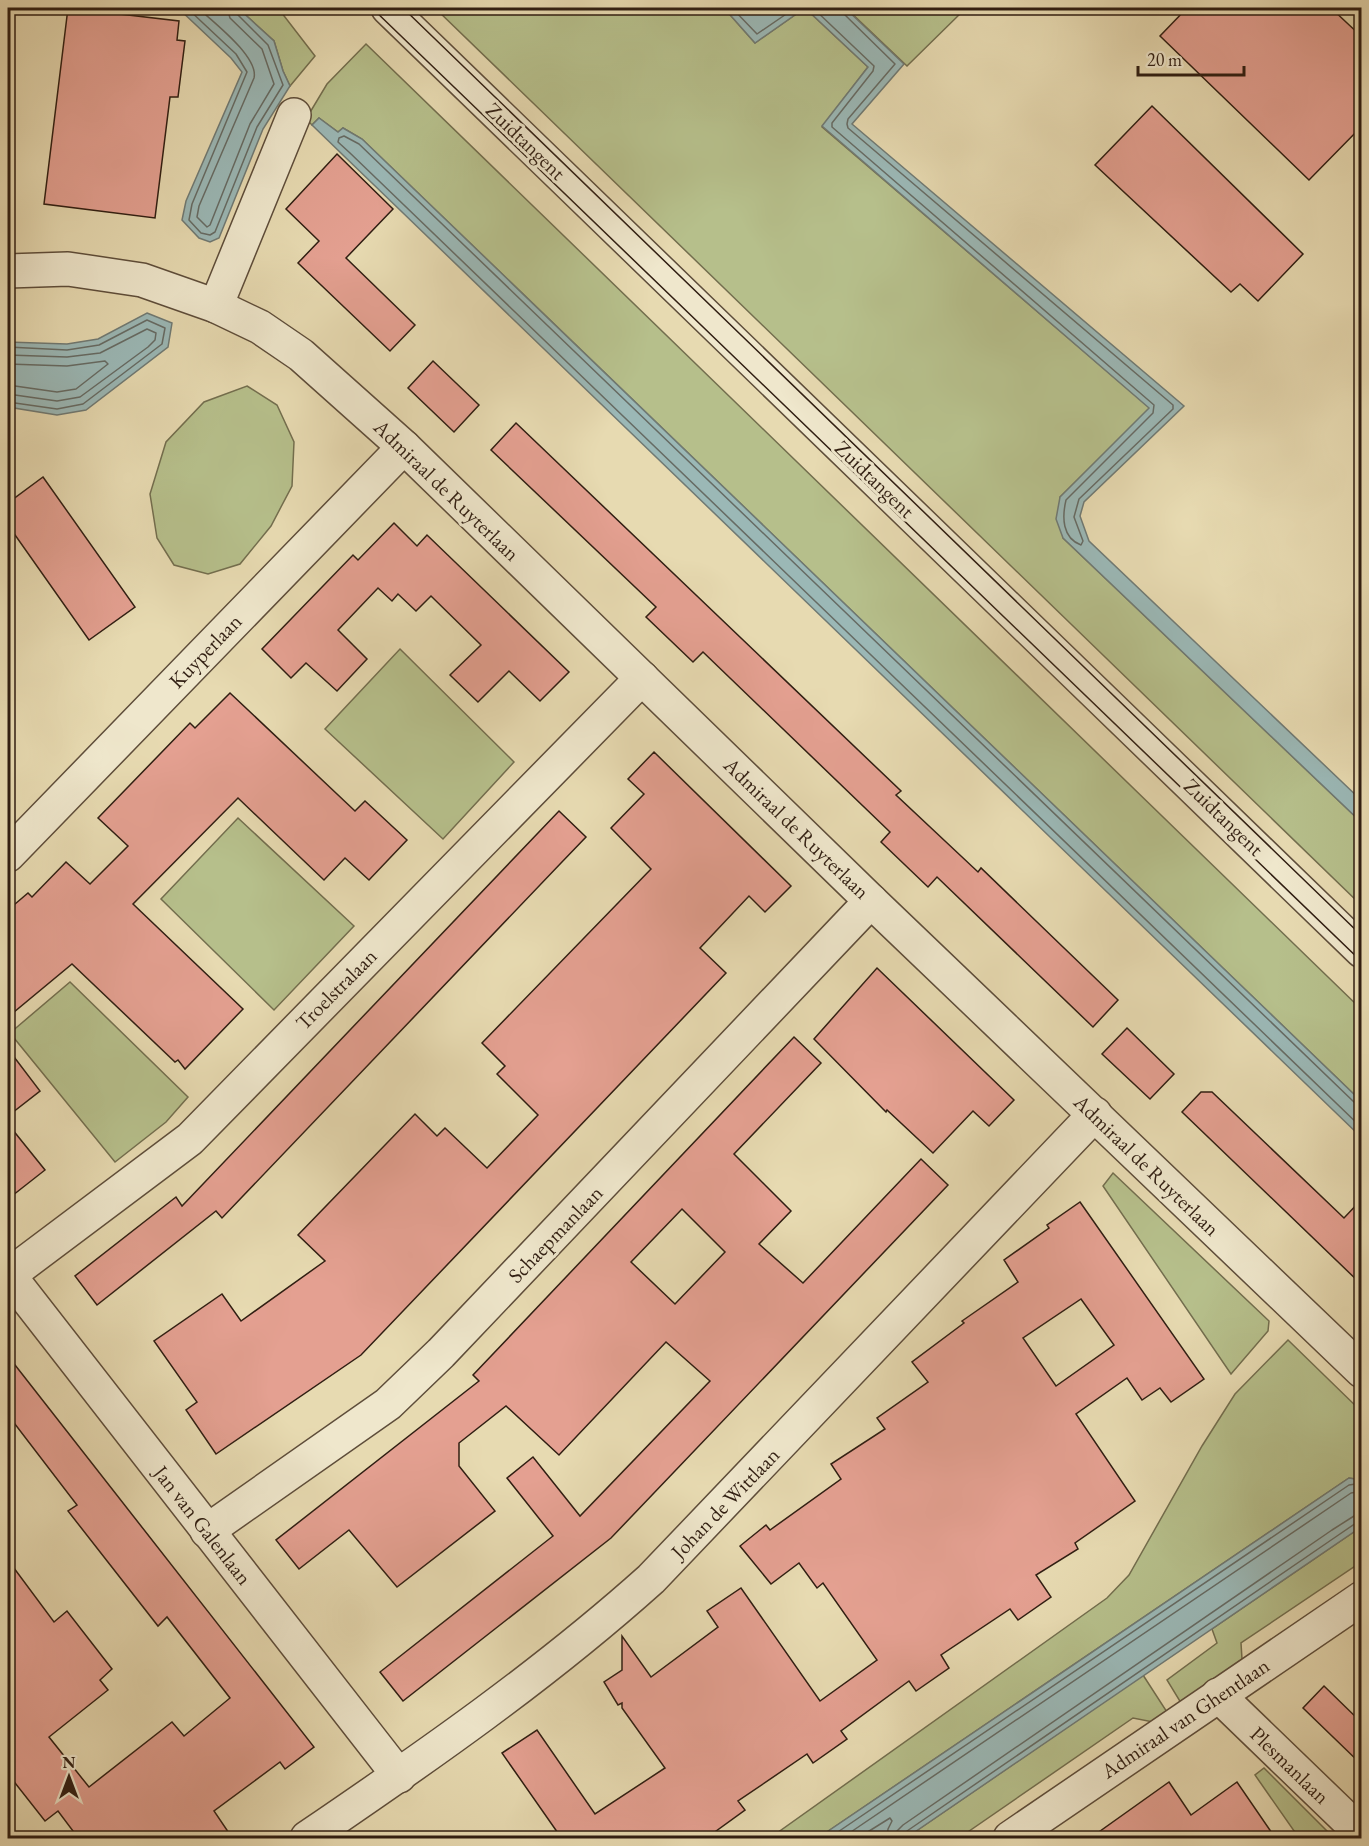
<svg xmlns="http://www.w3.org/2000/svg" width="1369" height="1846" font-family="'EB Garamond',serif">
	<rect width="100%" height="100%" fill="#e7dab1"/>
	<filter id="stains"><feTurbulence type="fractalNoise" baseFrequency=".00333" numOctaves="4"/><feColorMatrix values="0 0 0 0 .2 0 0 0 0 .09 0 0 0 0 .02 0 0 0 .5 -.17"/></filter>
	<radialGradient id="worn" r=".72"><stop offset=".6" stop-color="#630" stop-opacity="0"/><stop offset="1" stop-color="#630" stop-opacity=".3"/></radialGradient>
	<g fill="#b6bf8b" stroke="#736e4e" stroke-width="1.5">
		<path d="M 238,8 L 278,8 L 315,56 L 290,86 L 283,71 L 274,41 Z"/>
		<path d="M 435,8 L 724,8 L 755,43 L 805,8 L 868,67 L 822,127 L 1150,408 L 1060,497 L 1063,538 L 1361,822 L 1361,905 Z"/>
		<path d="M 846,8 L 966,8 L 907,66 Z"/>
		<path d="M 366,44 L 1361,1009 L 1361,1101 L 362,139 L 343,128 L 338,132 L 319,118 L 312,125 L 306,119 L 327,84 Z"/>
		<path d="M 247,386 L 277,405 L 294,442 L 292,486 L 271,526 L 240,564 L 208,574 L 174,565 L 157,538 L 150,494 L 166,442 L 204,402 Z"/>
		<path d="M 400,649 L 514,762 L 443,839 L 325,729 Z"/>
		<path d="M 238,818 L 354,926 L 274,1010 L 161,899 Z"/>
		<path d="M 70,982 L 188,1097 L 166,1122 L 115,1162 L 10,1033 Z"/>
		<path d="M 1113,1173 L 1269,1321 L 1268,1331 L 1231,1374 L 1103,1186 Z"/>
		<path d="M 1288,1340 L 1361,1411 L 1361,1476 L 1355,1479 L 1349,1478 L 818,1838 L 770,1838 L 1107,1598 L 1129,1575 L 1202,1446 L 1235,1394 Z"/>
		<path d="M 1361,1527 L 1361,1562 L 1241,1643 L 1242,1659 L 1181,1703 L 1167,1680 L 1217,1643 L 1212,1629 Z"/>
		<path d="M 1143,1675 L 1167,1712 L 1153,1722 L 1133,1718 L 959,1838 L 906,1838 Z"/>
		<path d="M 1264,1768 L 1334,1838 L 1299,1838 L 1255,1775 Z"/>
	</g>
	<g fill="#9bb8b6" stroke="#707a74" stroke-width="1.5">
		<path d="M 178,8 L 238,8 L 274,41 L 283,71 L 290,86 L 263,129 L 219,238 L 210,242 L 199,238 L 182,220 L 186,201 L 242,72 L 231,58 Z"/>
		<path d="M 724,8 L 845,8 L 904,64 L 852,124 L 1184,406 L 1084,502 L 1080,516 L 1089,541 L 1361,800 L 1361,822 L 1063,538 L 1056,519 L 1060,497 L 1149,408 L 822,126 L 868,67 L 805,8 L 755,43 Z"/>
		<path d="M 319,118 L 338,132 L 343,128 L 362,139 L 1361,1101 L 1361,1137 L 345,157 L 312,125 Z"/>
		<path d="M 147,313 L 172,323 L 168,347 L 86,410 L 57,415 L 8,407 L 8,342 L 67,344 L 98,339 Z"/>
		<path d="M 1361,1476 L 1361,1527 L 906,1838 L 818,1838 L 1349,1478 L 1355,1479 Z"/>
	</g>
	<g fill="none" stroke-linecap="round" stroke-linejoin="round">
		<g stroke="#666b64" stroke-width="1.5">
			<path d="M 187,8 L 236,54 L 247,72 L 192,204 L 189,220 L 201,233 L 210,235 L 215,232 L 257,127 L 283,85 L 268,45 L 237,14 L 235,8"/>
			<path d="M 198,8 C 213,22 259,57 254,78 L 199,206 L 197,217 L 207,227 L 210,225 L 250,124 L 274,84 L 262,49 L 230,18 L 227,8"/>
			<path d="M 732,8 L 757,34 L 795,8"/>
			<path d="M 813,8 L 874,66 L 873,71 L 832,123 L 832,127 L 1154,405 L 1153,413 L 1066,500 C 1062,517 1062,538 1081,545 L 1083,541 L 1074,517 L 1079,499 L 1173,409 L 1173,405 L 848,128 L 847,124 L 848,119 L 895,64 L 844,14 L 842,8"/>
			<path d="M 8,347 L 67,350 L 99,345 L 147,320 L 165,328 L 162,344 L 83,404 L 57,409 L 8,402"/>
			<path d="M 8,355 L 67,357 L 100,353 L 147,329 L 156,333 L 155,340 L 148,347 L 80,397 L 57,401 L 8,394"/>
			<path d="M 8,364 L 67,366 L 105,361 L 108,364 L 76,389 L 57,392 L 8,385"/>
			<path d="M 1362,1105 L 1355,1103 L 359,144 L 344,136 L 339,138 L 338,142 L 350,153 L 1362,1128"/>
			<path d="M 829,1838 L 1349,1485 L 1362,1483"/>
			<path d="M 842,1838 L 1351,1493 L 1362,1491"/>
			<path d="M 858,1838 L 890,1818 L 892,1821 L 888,1829 L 887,1838"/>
			<path d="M 896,1838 L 897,1831 L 903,1825 L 1332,1530 L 1354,1516 L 1362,1514"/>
			<path d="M 904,1838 L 907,1831 L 1337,1536 L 1356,1523 L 1362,1522"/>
		</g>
	</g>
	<g fill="#e4a091" stroke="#301e12" stroke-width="1.5" fill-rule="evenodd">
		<path d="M 68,8 L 179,21 L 177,40 L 185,41 L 178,97 L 170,97 L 155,218 L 44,204 Z"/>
		<path d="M 1187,8 L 1331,8 L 1362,37 L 1362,126 L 1309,180 L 1160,36 Z"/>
		<path d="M 1152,106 L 1303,254 L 1258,301 L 1240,284 L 1231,292 L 1095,165 Z"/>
		<path d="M 337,154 L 393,209 L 346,258 L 415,325 L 390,351 L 298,263 L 319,241 L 286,209 Z"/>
		<path d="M 433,361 L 479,405 L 454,432 L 408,388 Z"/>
		<path d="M 516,423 L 901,791 L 896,795 L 978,872 L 981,868 L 1118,1000 L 1093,1027 L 937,877 L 928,887 L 881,842 L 890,832 L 703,652 L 693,662 L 646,617 L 656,607 L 491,450 Z"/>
		<path d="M 43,477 L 135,607 L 89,640 L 8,525 L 8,503 Z"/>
		<path d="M 394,523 L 417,546 L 427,535 L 569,672 L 540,701 L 509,671 L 478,702 L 450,675 L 481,645 L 431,596 L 416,611 L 398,594 L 392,601 L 378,588 L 338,630 L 367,659 L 337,691 L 306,663 L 291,678 L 262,649 L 353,555 L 358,560 Z"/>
		<path d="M 230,693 L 355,811 L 365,801 L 407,840 L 369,880 L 345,858 L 324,880 L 238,798 L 133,904 L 243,1009 L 185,1069 L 178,1060 L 175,1062 L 72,964 L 8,1017 L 8,910 L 28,893 L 32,897 L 66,862 L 90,884 L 128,846 L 98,818 L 190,723 L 195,728 Z"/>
		<path d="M 654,752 L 791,886 L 765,912 L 749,896 L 700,948 L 726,973 L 361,1355 L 216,1454 L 186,1410 L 197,1402 L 154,1341 L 222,1294 L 241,1321 L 325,1261 L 298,1235 L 415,1114 L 437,1136 L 445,1128 L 487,1168 L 538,1115 L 497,1074 L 505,1066 L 482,1043 L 651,869 L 611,828 L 644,794 L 628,779 Z"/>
		<path d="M 559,811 L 586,837 L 561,863 L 222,1218 L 216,1211 L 97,1305 L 75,1276 L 176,1197 L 182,1206 Z"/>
		<path d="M 877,968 L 1014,1100 L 989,1126 L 973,1111 L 933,1153 L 887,1110 L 886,1112 L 814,1039 Z"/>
		<path d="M 1127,1028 L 1174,1074 L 1150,1099 L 1102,1054 Z"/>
		<path d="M 794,1037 L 821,1063 L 734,1154 L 791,1211 L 759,1244 L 803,1283 L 921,1159 L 948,1185 L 611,1538 L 403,1701 L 380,1672 L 553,1536 L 507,1478 L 533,1457 L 580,1516 L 710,1381 L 666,1342 L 559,1455 L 506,1406 L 459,1443 L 459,1466 L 495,1511 L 397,1587 L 349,1530 L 299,1569 L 276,1540 L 479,1381 L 473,1375 ZM 682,1209 L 725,1252 L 675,1304 L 631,1262 Z"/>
		<path d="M 8,1049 L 40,1091 L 8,1116 Z"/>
		<path d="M 1201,1092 L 1212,1092 L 1344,1218 L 1362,1199 L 1362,1285 L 1182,1112 Z"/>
		<path d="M 8,1124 L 45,1170 L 8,1199 Z"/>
		<path d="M 1080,1202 L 1204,1379 L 1171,1402 L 1160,1388 L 1142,1400 L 1127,1378 L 1076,1414 L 1135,1501 L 1075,1543 L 1078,1549 L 1036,1575 L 1051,1597 L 1018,1620 L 1010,1609 L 941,1655 L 949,1668 L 916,1691 L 909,1681 L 841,1731 L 847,1739 L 813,1763 L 807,1754 L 738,1801 L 745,1810 L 705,1839 L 557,1839 L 560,1836 L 502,1753 L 537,1730 L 595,1814 L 665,1768 L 622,1708 L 622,1703 L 618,1705 L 604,1682 L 622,1670 L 622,1636 L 651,1677 L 718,1627 L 707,1611 L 741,1588 L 820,1701 L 877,1660 L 823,1583 L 817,1588 L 799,1563 L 771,1584 L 740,1546 L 766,1525 L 770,1530 L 841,1479 L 831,1464 L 885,1429 L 877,1418 L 928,1382 L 912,1362 L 964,1323 L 962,1321 L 1018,1282 L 1004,1260 L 1049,1228 L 1047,1225 ZM 1081,1299 L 1114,1345 L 1056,1386 L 1023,1338 Z"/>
		<path d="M 8,1356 L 314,1747 L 285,1769 L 280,1762 L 214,1811 L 233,1839 L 79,1839 L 58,1811 L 45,1821 L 8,1774 L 8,1560 L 54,1622 L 67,1611 L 112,1669 L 100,1680 L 108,1690 L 49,1737 L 89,1787 L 172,1722 L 184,1736 L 230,1698 L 167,1617 L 158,1626 L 68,1511 L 77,1505 L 8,1415 Z"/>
		<path d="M 1324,1686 L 1362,1723 L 1362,1765 L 1303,1708 Z"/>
		<path d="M 1169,1782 L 1191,1815 L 1237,1782 L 1276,1839 L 1089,1839 Z"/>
	</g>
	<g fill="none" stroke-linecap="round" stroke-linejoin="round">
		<g stroke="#5e4d3a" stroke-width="36">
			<g id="minor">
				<path d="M 388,8 L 1362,951"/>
				<path d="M 8,271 L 68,269 L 142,280 L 216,306 L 260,327 L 301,355 L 404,447 L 871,901 L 1362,1371"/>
				<path d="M 216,306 L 294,115"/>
				<path d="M 8,855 L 404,447"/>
				<path d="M 8,1274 L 399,1776"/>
				<path d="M 9,1275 L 190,1139 L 642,678"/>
				<path d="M 207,1531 L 388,1404 L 441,1353 L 871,901"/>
				<path d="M 1218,1695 L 1362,1834"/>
				<path d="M 307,1838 C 426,1757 544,1675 651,1579 L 1095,1114"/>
				<path d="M 1010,1838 L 1362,1598"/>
			</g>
		</g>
		<use href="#minor" stroke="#efe7cc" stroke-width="33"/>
		<g stroke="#301e12" stroke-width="1.5">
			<path d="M 372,8 L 1362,962"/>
			<path d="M 403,8 L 1362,936"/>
		</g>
	</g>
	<g text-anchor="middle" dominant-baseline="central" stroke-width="6" stroke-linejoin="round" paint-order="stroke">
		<g font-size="21" fill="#301e12" stroke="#efe7cc">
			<text transform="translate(526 141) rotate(44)">Zuidtangent</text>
			<text transform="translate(875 479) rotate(44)">Zuidtangent</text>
			<text transform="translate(447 490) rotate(44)">Admiraal de Ruyterlaan</text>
			<text transform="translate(205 651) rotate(-46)">Kuyperlaan</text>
			<text transform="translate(1224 817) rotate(44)">Zuidtangent</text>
			<text transform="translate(797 828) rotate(44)">Admiraal de Ruyterlaan</text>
			<text transform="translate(336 989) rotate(-45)">Troelstralaan</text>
			<text transform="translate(1147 1165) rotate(44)">Admiraal de Ruyterlaan</text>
			<text transform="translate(555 1234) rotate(-46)">Schaepmanlaan</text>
			<text transform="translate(725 1503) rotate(-46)">Johan de Wittlaan</text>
			<text transform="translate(203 1525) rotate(52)">Jan van Galenlaan</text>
			<text transform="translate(1185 1718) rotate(-34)">Admiraal van Ghentlaan</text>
			<text transform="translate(1290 1765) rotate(44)">Plesmanlaan</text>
		</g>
	</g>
	<rect width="1369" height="1846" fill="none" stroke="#e7dab1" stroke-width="30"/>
	<rect x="9" y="9" width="1351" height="1828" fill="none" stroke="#301e12" stroke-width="3"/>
	<rect x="15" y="15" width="1339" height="1816" fill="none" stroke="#301e12" stroke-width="1.5"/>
	<g transform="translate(69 1777)" stroke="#efe7cc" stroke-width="4.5" paint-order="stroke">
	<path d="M0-4.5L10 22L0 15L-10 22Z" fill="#301e12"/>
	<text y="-9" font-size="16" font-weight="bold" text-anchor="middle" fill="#301e12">N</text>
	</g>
	<path d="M1138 66v9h106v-9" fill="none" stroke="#301e12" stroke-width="3"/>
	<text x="1147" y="66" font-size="18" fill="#301e12" stroke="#efe7cc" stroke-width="4.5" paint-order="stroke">20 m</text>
	<rect width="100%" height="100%" filter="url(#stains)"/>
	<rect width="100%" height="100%" fill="url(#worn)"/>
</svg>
